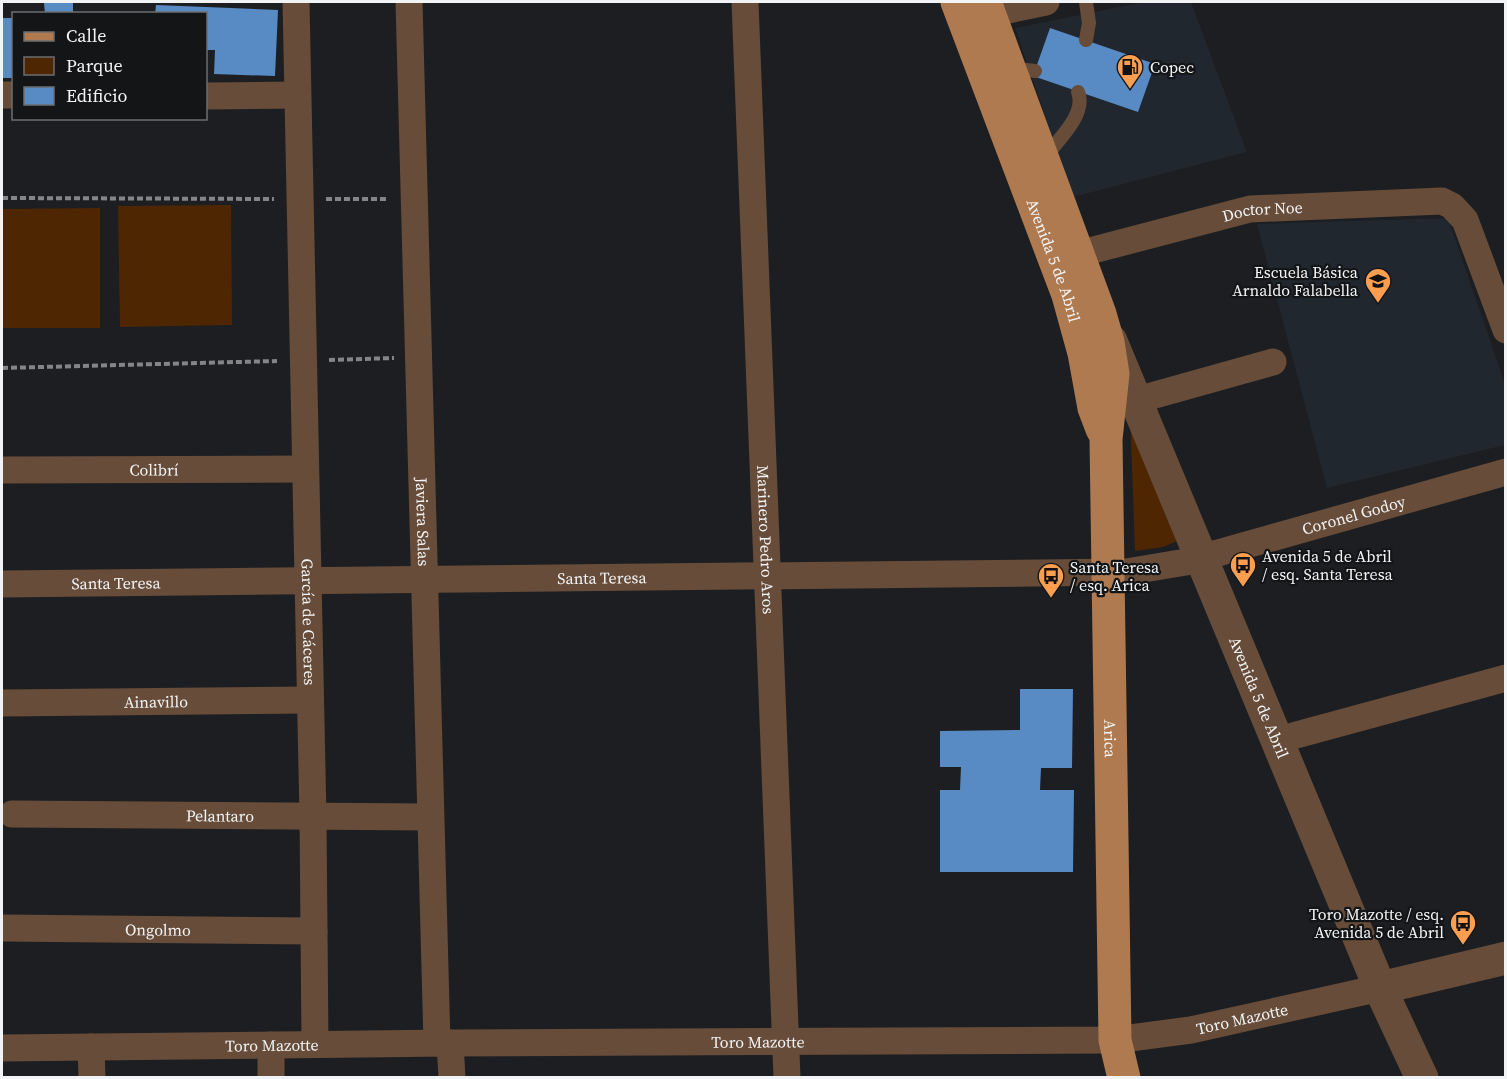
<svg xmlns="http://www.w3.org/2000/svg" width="1507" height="1079" font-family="'Source Serif 4',serif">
	<rect width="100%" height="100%" fill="#1c1e21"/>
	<g fill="#21272e">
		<path d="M 1144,2 L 1191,2 L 1247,152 L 1073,197 L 1015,28 Z"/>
		<path d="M 1448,218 L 1505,384 L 1505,445 L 1327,488 L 1257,224 Z"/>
	</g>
	<g fill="#4e2702">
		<path d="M 231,205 L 232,325 L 120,327 L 118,206 Z"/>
		<path d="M 100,208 L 100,328 L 2,328 L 2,209 Z"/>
		<path d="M 1130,411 L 1182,539 L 1163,547 L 1135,551 Z"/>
	</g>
	<g fill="#588bc4">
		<path d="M 73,2 L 73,14 L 45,14 L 44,3 Z"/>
		<path d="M 156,5 L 278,10 L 275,76 L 214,74 L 215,50 L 206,50 L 206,14 L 155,14 Z"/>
		<rect x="2" y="18" width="12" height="60"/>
		<path d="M 1050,28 L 1155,64 L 1138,112 L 1033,76 Z"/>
		<path d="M 1020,689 L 1073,689 L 1072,768 L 1041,768 L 1040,790 L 1074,790 L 1073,872 L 940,872 L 940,790 L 960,790 L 961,767 L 940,767 L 940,731 L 1020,730 Z"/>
	</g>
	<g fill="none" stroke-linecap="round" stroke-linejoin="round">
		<g stroke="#838587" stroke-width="4" stroke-dasharray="6 3" stroke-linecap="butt">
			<path d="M 2,198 L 274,199"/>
			<path d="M 326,199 L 388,199"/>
			<path d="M 329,360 L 394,358"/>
			<path d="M 2,368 L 277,361"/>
		</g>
		<g stroke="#664c39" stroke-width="14">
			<path d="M 1086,2 L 1089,23 L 1086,40"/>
			<path d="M 1010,68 L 1035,71"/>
			<path d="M 1045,158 C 1057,140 1087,115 1078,92"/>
		</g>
		<g stroke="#664c39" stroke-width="27">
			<path id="s1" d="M 296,2 L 313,818 L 315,1044"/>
			<path id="s2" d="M 409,2 L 437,1043"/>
			<path id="s3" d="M 745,2 L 787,1078"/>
			<path d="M 989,14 L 1046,2"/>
			<path d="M 2,95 L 14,95"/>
			<path d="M 206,96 L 297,95"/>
			<path id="s4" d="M 1078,254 L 1250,209 L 1442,201 L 1452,206 L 1465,220 L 1506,330"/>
			<path d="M 1137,400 L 1273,362"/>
			<path id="s5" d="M 2,470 L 305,469"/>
			<path id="s6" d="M 2,584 L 1126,572 L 1186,562 L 1506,472"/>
			<path id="s7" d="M 2,703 L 310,700"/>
			<path d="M 1278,740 L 1506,678"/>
			<path id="s8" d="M 12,814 L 430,817"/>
			<path id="s9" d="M 2,928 L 314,931"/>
			<path d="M 450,1043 L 452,1078"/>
			<path d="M 271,1045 L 271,1078"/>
			<path d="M 91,1047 L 92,1078"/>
			<path id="s10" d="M 2,1048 L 450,1043 L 1115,1040 L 1191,1030 L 1380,988"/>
		</g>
		<g stroke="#664c39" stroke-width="33">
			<path id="s11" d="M 1111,341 L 1380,988 L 1422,1078"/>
			<path d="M 1380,988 L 1506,958"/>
		</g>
		<g stroke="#af7a50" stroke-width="33">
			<path id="s12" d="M 957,2 L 1068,295 L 1084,353 L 1094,408 L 1102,429"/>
			<path id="s13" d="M 985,2 L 1100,314 L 1108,342 L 1113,374 L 1106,439 L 1115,1040 L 1124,1078"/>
		</g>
	</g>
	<defs>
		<g id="fuel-pin" transform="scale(1.35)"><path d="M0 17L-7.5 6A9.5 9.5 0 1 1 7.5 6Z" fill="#fb9e50" stroke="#131517"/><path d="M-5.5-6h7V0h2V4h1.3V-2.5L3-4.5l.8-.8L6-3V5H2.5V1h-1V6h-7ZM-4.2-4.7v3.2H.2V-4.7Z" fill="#111"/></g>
		<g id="school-pin" transform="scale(1.35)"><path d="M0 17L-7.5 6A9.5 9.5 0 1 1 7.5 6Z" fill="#fb9e50" stroke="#131517"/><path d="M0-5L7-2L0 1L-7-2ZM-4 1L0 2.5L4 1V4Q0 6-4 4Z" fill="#111"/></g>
		<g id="bus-pin" transform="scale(1.35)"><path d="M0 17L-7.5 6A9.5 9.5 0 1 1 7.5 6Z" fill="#fb9e50" stroke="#131517"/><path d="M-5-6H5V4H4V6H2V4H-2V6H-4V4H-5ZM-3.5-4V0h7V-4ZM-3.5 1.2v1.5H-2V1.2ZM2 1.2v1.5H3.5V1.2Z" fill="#111"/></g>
	</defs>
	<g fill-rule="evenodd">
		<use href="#fuel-pin" x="1130" y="67"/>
		<use href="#school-pin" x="1378" y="281"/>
		<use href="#bus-pin" x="1243" y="565"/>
		<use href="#bus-pin" x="1051" y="576"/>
		<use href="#bus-pin" x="1463" y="923"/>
	</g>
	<g text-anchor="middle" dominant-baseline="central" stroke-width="4.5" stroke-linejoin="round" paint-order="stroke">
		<g font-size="16" fill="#f1f3f4" stroke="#131517" text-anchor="start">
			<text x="1150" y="67">Copec</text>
			<text x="1358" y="272" text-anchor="end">Escuela Básica<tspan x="1358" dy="18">Arnaldo Falabella</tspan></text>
			<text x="1262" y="556">Avenida 5 de Abril<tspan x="1262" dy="18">/ esq. Santa Teresa</tspan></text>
			<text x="1070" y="567">Santa Teresa<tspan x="1070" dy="18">/ esq. Arica</tspan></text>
			<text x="1444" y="914" text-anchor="end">Toro Mazotte / esq.<tspan x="1444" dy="18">Avenida 5 de Abril</tspan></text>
		</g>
		<g font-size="16" fill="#f1f3f4" stroke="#131517">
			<text stroke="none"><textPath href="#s4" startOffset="190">Doctor Noe</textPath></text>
			<text stroke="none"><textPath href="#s12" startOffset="276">Avenida 5 de Abril</textPath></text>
			<text stroke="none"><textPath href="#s5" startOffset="152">Colibrí</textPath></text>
			<text stroke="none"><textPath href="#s6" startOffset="1359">Coronel Godoy</textPath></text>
			<text stroke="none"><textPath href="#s2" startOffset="520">Javiera Salas</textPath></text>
			<text stroke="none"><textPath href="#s3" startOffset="538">Marinero Pedro Aros</textPath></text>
			<text stroke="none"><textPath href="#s6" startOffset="600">Santa Teresa</textPath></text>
			<text stroke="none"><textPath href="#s6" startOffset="114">Santa Teresa</textPath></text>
			<text stroke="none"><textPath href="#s1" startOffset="620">García de Cáceres</textPath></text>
			<text stroke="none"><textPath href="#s11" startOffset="386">Avenida 5 de Abril</textPath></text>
			<text stroke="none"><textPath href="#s7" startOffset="154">Ainavillo</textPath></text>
			<text stroke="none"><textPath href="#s13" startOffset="759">Arica</textPath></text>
			<text stroke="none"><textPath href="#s8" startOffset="208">Pelantaro</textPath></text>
			<text stroke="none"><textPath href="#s9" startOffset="156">Ongolmo</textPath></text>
			<text stroke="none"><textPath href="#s10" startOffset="1242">Toro Mazotte</textPath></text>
			<text stroke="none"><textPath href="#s10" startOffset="756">Toro Mazotte</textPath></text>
			<text stroke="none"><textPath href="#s10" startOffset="270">Toro Mazotte</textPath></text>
		</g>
	</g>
	<rect width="1507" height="1079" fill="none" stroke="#f1f3f4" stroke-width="6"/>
	<rect x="12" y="12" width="195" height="108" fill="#131517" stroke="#6c6e6f" stroke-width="1.5"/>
	<rect x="24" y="32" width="30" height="9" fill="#af7a50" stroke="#6c6e6f" stroke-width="1.5"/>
	<text x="66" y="42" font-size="18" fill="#f1f3f4">Calle</text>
	<rect x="24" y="57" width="30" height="18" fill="#4e2702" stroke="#6c6e6f" stroke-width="1.5"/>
	<text x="66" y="72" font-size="18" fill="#f1f3f4">Parque</text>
	<rect x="24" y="87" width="30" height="18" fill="#588bc4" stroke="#6c6e6f" stroke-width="1.5"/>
	<text x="66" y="102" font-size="18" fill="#f1f3f4">Edificio</text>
</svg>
